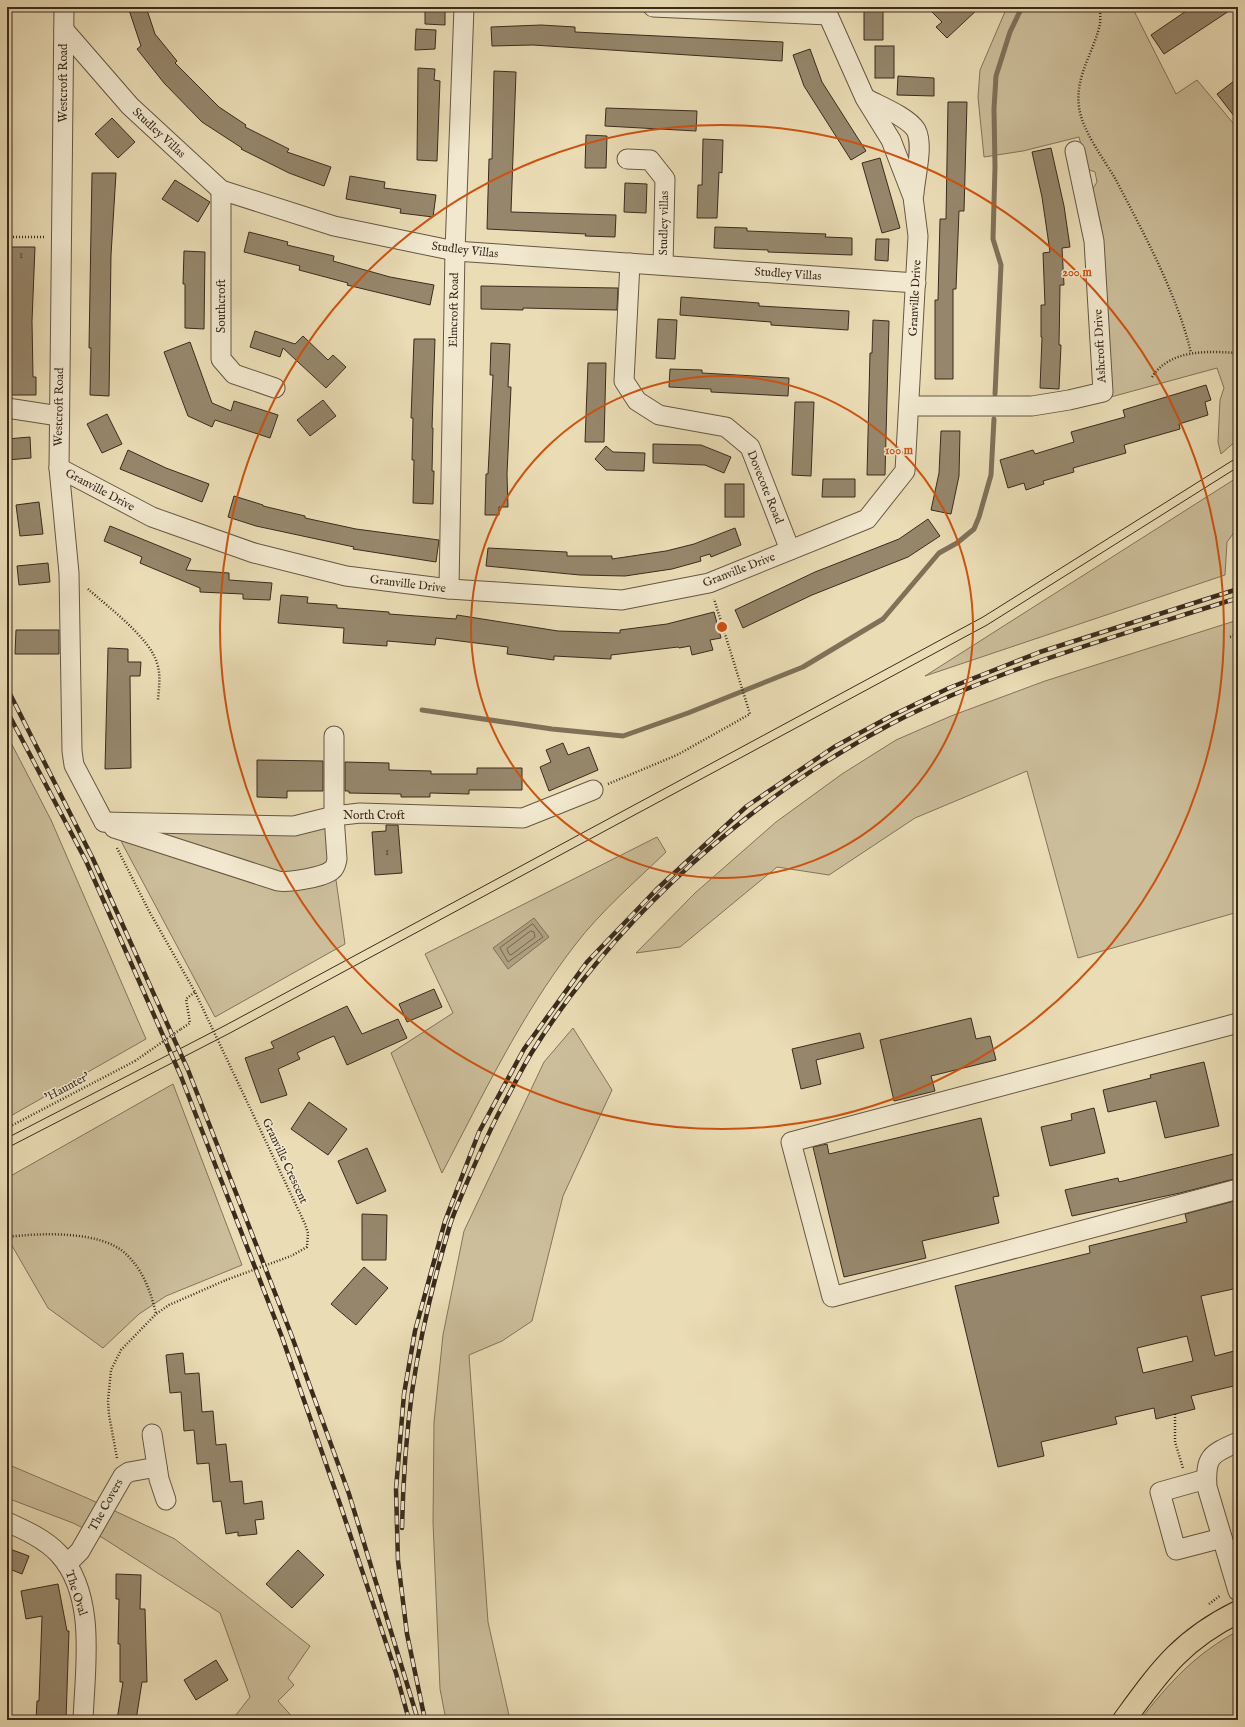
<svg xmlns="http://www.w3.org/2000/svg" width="1245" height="1727" font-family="'IM FELL English',serif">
	<rect width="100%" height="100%" fill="#eadcb5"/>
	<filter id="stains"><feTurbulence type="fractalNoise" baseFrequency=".005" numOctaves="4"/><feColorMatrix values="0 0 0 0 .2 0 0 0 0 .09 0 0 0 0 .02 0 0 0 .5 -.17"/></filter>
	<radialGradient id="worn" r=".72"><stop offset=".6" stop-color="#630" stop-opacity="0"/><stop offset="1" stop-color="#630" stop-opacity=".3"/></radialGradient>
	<g fill="#ccbe9b" stroke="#83745c">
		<path d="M 1007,7 L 1132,7 L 1176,94 L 1197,80 L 1238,129 L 1238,439 L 1221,454 L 1218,442 L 1220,400 L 1224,388 L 1217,368 L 1111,397 L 1104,250 L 1101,225 L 1092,190 L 1097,182 L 1095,172 L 1087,169 L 1079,137 L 1023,151 L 984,157 L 978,97 L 980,70 Z"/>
		<path d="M 1238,477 L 1238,527 L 1227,542 L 1225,575 L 925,676 Z"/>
		<path d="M 1238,620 L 1238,912 L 1078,958 L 1027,771 L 915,818 L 829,875 L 777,867 L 680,947 L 636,953 L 695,893 L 776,822 L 842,774 L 896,740 L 951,716 L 1045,681 Z"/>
		<path d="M 7,735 L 51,820 L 146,1039 L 7,1118 Z"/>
		<path d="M 328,823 L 345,944 L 215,1017 L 122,843 L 118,827 Z"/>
		<path d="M 657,837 L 666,852 C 636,881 601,911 575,945 C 521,1015 483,1095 442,1173 L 391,1053 L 453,1013 L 425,954 Z"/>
		<path d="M 573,1028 L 612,1090 L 563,1196 L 532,1321 L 502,1341 L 469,1355 L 488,1622 L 510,1720 L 446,1720 L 440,1689 L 433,1522 L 434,1422 L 443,1335 L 464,1231 L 544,1062 Z"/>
		<path d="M 173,1084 L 242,1265 L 166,1296 L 139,1314 L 103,1348 L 48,1308 L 7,1237 L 7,1178 Z"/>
		<path d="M 7,1464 L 87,1498 L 175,1539 L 310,1646 L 288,1678 L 294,1685 L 278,1701 L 295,1720 L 232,1720 L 250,1697 L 220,1613 L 103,1538 L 73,1523 L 7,1498 Z"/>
		<path d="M 1238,1631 L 1238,1720 L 1140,1720 C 1170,1682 1195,1654 1238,1631 Z"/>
	</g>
	<path fill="#aea081" stroke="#807159" d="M 534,918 L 549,937 L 508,969 L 493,948 Z"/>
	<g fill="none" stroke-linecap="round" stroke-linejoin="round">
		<g stroke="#74664f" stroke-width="1">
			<path d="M 533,924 L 543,937 L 508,962 L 500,948 Z"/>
			<path d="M 531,931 L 534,932 L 535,937 L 511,955 L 509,954 L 507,949 Z"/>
		</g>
		<g stroke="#807159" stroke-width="5">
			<path d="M 995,394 L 1001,265 L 993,239 L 995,167 L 994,109 L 996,76 L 1010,32 L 1022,7"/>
			<path d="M 422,710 L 552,729 L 623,736 L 688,713 L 803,667 L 883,619 L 939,553 L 957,543 L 974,529 L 979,517 L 991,475 L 994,419"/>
		</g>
	</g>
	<g fill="#96876c" stroke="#3a2b1d" fill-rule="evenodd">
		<path d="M 128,7 L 146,7 L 155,34 L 177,61 L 175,63 L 219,107 L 246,125 L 245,127 L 289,149 L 287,152 L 331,167 L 324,186 L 289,173 L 241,149 L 242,148 L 202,122 L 164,83 L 137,49 L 141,46 Z"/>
		<path d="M 425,7 L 445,7 L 445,25 L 425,24 Z"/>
		<path d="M 864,7 L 883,8 L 883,40 L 864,40 Z"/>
		<path d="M 927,7 L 980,7 L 947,38 L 936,27 L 942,22 Z"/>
		<path d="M 1192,7 L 1235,7 L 1164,54 L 1151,35 Z"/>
		<path d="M 541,25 L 575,27 L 575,32 L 783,42 L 782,61 L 533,45 L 492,46 L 491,27 Z"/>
		<path d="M 416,29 L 436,30 L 435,49 L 415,50 Z"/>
		<rect x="875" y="46" width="19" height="32"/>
		<path d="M 810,49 L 822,82 L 866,151 L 851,160 L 804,86 L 793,55 Z"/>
		<path d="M 418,68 L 435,69 L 434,80 L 440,81 L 437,161 L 417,160 Z"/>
		<path d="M 494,71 L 516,72 L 511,212 L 616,215 L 615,237 L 585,236 L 586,234 L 487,229 L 489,159 L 492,159 Z"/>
		<path d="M 898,76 L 934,78 L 934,96 L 897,95 Z"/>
		<path d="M 1238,78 L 1238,121 L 1217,94 Z"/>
		<path d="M 948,102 L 967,102 L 964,211 L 959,211 L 956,289 L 953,289 L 953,379 L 935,379 L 935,300 L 938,300 L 940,219 L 946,219 Z"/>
		<path d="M 606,108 L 697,111 L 696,131 L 605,126 Z"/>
		<path d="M 112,118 L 135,142 L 118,158 L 95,134 Z"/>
		<path d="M 586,135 L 607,136 L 606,168 L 585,168 Z"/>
		<path d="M 703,139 L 723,140 L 722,173 L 719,172 L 717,218 L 697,218 L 698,185 L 702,185 Z"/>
		<path d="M 1051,148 L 1064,206 L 1070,247 L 1062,248 L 1064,285 L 1060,285 L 1059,345 L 1061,345 L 1059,389 L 1040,388 L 1042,337 L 1041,337 L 1041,305 L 1045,305 L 1043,253 L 1050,252 L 1042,197 L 1032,152 Z"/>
		<path d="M 880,158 L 900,228 L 882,233 L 862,163 Z"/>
		<path d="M 92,173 L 116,173 L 111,255 L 109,396 L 90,395 L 91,348 L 89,348 Z"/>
		<path d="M 350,176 L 385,182 L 384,188 L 436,195 L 433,217 L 400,213 L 401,209 L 346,199 Z"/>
		<path d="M 175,180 L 210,202 L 198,222 L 162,199 Z"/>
		<path d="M 625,183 L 647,184 L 646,213 L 624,212 Z"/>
		<path d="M 715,227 L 747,228 L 747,231 L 826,234 L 825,237 L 852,238 L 852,255 L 768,252 L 768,250 L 714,248 Z"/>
		<path d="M 249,232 L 288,242 L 287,245 L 334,256 L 333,261 L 390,277 L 434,285 L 430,305 L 347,285 L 348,283 L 299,270 L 300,266 L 244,252 Z"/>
		<path d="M 876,239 L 889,239 L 888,261 L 875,260 Z"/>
		<path d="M 8,247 L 35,247 L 32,321 L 33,377 L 36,377 L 36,395 L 7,395 L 7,334 L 10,334 Z"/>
		<path d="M 184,251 L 205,252 L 204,329 L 185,328 L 185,284 L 183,284 Z"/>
		<path d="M 481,286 L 618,288 L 617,310 L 523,308 L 523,310 L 481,309 Z"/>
		<path d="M 681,297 L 759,303 L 759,306 L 849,311 L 848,330 L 771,325 L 771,322 L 680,315 Z"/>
		<path d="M 658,319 L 677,320 L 675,359 L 656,358 Z"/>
		<path d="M 873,320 L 889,321 L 885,475 L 867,475 L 870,353 L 872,353 Z"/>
		<path d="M 255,331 L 295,344 L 303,336 L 328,360 L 333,355 L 346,367 L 326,388 L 283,348 L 280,357 L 250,347 Z"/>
		<path d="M 414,339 L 435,339 L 432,428 L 433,428 L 432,471 L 434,471 L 433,504 L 413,503 L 414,460 L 412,460 L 413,418 L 411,418 Z"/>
		<path d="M 190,342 L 212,403 L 231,411 L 234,401 L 278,415 L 270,438 L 215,420 L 212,427 L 188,416 L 164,352 Z"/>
		<path d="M 491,343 L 510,344 L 508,387 L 511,387 L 507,474 L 508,507 L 499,507 L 499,515 L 485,515 L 486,474 L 488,474 L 493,375 L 490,375 Z"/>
		<path d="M 588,363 L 606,363 L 604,442 L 585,442 Z"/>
		<path d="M 670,369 L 702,370 L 702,373 L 789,378 L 788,396 L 711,392 L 711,389 L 669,387 Z"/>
		<path d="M 1206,385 L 1211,400 L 1205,402 L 1208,415 L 1179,424 L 1180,429 L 1124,445 L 1126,453 L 1073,468 L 1074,472 L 1043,481 L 1044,484 L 1026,490 L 1024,483 L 1008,488 L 1000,460 L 1033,450 L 1035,454 L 1074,442 L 1071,432 L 1125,417 L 1123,410 Z"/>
		<path d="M 323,400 L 336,416 L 310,436 L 297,420 Z"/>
		<path d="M 795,402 L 814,402 L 811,476 L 792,475 Z"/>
		<path d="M 107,414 L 122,444 L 102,453 L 87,424 Z"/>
		<path d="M 941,431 L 960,431 L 959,476 L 951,514 L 931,510 L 939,473 Z"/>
		<path d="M 30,437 L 31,458 L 7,460 L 7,439 Z"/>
		<path d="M 653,444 L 701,445 L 731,457 L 724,473 L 705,465 L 653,463 Z"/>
		<path d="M 606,446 L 613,452 L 645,453 L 644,471 L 606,470 L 595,459 Z"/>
		<path d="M 128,450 L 166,468 L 209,484 L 202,502 L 120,469 Z"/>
		<path d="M 823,479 L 855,479 L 855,497 L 822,497 Z"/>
		<rect x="725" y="484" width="19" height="33"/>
		<path d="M 234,496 L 263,505 L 263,506 L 305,516 L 305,518 L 356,529 L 439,540 L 436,562 L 353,549 L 354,547 L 256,526 L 228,517 Z"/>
		<path d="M 39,502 L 43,534 L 20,536 L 16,505 Z"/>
		<path d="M 928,519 L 940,536 L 908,557 L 812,595 L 743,628 L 735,610 L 815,572 L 899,539 Z"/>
		<path d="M 110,526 L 191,559 L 186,570 L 229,573 L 229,580 L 272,583 L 270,600 L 243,599 L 243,594 L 200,592 L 200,588 L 140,563 L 142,557 L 104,541 Z"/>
		<path d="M 735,528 L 741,545 L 711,557 L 710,554 L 700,557 L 701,561 L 672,569 L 625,576 L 580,575 L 486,566 L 488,548 L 567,552 L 567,556 L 612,556 L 612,559 L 666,551 L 694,544 Z"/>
		<path d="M 48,563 L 50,582 L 19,585 L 17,566 Z"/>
		<path d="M 281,595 L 308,597 L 307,603 L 337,605 L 337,608 L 389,612 L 389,614 L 456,619 L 457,615 L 558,631 L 620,633 L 620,630 L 667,624 L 714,612 L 721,638 L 710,640 L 713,650 L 692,655 L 690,646 L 679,648 L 678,647 L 611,655 L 611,659 L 554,656 L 554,660 L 507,654 L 508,647 L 436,638 L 435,645 L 387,641 L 387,646 L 343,643 L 344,628 L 278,623 Z"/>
		<path d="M 16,630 L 59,630 L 59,654 L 15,654 Z"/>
		<path d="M 108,648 L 128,649 L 128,662 L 141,662 L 140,676 L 130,676 L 131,768 L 105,769 Z"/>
		<path d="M 563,743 L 568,755 L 589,747 L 598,770 L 549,791 L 540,767 L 551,762 L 546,750 Z"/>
		<path d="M 257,760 L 323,761 L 323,791 L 287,791 L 287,798 L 257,797 Z"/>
		<path d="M 345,762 L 389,763 L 389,770 L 431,771 L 431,774 L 477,774 L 477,768 L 522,768 L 522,790 L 469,790 L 469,794 L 430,793 L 430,797 L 401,797 L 401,794 L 349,793 L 349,791 L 345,791 Z"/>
		<path d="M 386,825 L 398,825 L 402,873 L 375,875 L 372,832 L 386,831 Z"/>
		<path d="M 434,989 L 442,1007 L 407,1022 L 399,1004 Z"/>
		<path d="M 347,1006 L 362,1034 L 398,1019 L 407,1038 L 347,1065 L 334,1036 L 322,1041 L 297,1053 L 300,1059 L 278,1069 L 287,1095 L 261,1103 L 245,1058 L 274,1048 L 271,1042 Z"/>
		<path d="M 971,1018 L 976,1039 L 990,1036 L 996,1060 L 931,1076 L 935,1091 L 894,1101 L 880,1040 Z"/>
		<path d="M 860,1033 L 864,1048 L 816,1060 L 821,1084 L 801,1089 L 792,1049 Z"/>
		<path d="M 1204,1062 L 1219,1126 L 1165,1138 L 1156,1101 L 1108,1112 L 1103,1090 L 1151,1078 L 1150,1075 Z"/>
		<path d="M 309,1102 L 347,1129 L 328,1155 L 291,1129 Z"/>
		<path d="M 1094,1108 L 1105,1153 L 1050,1166 L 1041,1127 L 1072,1120 L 1071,1114 Z"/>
		<path d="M 981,1118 L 999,1196 L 993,1197 L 999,1223 L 922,1241 L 926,1258 L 844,1277 L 813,1147 L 827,1144 L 829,1154 Z"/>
		<path d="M 367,1148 L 386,1191 L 357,1204 L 338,1161 Z"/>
		<path d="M 1238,1153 L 1238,1178 L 1180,1193 L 1072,1216 L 1065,1190 L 1118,1178 L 1119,1182 Z"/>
		<path d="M 1238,1200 L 1238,1288 L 1201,1296 L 1215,1356 L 1238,1350 L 1238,1385 L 1191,1396 L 1195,1409 L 1156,1419 L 1154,1408 L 1115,1417 L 1117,1424 L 1041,1442 L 1044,1456 L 998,1467 L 955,1286 L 1090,1253 L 1089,1246 L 1187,1222 L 1185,1214 ZM 1187,1336 L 1193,1361 L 1143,1373 L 1137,1348 Z"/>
		<path d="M 362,1214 L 387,1215 L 386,1260 L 362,1260 Z"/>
		<path d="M 364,1267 L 388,1288 L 356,1325 L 331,1304 Z"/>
		<path d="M 183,1353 L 185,1374 L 199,1373 L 202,1412 L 213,1411 L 216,1445 L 226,1444 L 230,1482 L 242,1481 L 244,1504 L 262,1501 L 264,1519 L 255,1520 L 257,1534 L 238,1536 L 238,1532 L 226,1534 L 221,1501 L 213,1502 L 209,1463 L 197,1464 L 194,1430 L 184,1431 L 181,1392 L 170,1393 L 166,1355 Z"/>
		<path d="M 7,1548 L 29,1556 L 22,1574 L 7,1568 Z"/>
		<path d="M 298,1550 L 324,1575 L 292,1608 L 266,1584 Z"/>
		<path d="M 116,1574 L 141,1575 L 140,1609 L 145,1609 L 147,1682 L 142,1682 L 136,1720 L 117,1720 L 123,1682 L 120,1682 L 120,1644 L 118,1644 L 119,1599 L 116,1599 Z"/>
		<path d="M 58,1584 L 67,1631 L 69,1631 L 66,1720 L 36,1720 L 37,1701 L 39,1701 L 42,1616 L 26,1619 L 21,1591 Z"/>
		<path d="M 216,1660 L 228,1680 L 196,1700 L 184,1680 Z"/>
	</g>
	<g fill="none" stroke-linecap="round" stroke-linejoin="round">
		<g stroke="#665743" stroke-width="21">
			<g id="minor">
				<path d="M 64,7 L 59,468 L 69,573 L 72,751 L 74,765 L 104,822"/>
				<path d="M 653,7 L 828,15"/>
				<path d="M 64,30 L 130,106 L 221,190 L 334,226 L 455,251 L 916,283"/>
				<path d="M 867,99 C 880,106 908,117 916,130 C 924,145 915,177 914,194"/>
				<path d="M 627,159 L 650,160 L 665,179 L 663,265"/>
				<path d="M 221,190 L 221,359 L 234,374 L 275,388"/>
				<path d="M 630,263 L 624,381 L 637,401 L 659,415 L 726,427 L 750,447 L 790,550"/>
				<path d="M 910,406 L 1032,406 L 1069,400 L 1103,392 L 1094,241 L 1075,151"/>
				<path d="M 7,408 L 59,416"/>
				<path d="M 59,468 L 152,517 L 254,553 L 346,576 L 449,589 L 622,600 L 709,583 L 867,519 L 905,471 L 918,236 L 913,197 L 891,140 L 865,98 L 828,15 L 827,7"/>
				<path d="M 449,589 L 455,251 L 464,7"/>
				<path d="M 104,822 L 294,826 L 334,816 L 360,813 L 523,818 L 593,790"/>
				<path d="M 114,828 L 278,881 C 289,883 324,877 332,870 C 336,867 336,863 337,859 L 334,816 L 334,736"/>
				<path d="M 1238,1023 L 791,1142 L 832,1297 L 1238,1189"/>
				<path d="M 152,1434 L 159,1479 L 166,1500"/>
				<path d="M 1238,1442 C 1211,1454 1205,1456 1207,1487 L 1238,1591"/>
				<path d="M 1206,1479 L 1160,1492 L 1176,1550 L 1222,1538"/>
				<path d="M 7,1522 C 25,1530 45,1539 59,1554 C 97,1596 85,1668 83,1720"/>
				<path d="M 67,1564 L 80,1551 L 123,1476 L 129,1472 L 157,1467"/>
			</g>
		</g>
		<g stroke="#3a2b1d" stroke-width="24">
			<path id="major" d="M 1124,1720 C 1160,1671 1181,1640 1238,1612"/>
		</g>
		<g stroke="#3a2b1d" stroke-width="2.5" stroke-dasharray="1 2" stroke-linecap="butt">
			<path d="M 1100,7 C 1100,14 1101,22 1099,28 C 1092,55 1075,77 1079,107 C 1082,131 1104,159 1116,180 C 1143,232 1178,296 1191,353"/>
			<path d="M 7,237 L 44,237"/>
			<path d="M 1152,377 C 1170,349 1208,351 1238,353"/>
			<path d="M 88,589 C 107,606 150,638 157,663 C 161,675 159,687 158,700"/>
			<path d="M 1230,637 L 1238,634"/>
			<path d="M 608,784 L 677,755 L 750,714 L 714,599"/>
			<path d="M 117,848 L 149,911 L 195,992 L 305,1224 L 308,1233 L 307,1247 L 291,1256"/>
			<path d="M 181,1029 L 190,1023 L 186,999 L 195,992"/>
			<path d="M 7,1128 L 135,1061"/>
			<path d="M 7,1237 C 39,1233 101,1230 126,1254 C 143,1270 151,1292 156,1314"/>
			<path d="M 1175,1414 L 1175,1442 L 1183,1468"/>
			<path d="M 117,1458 L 109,1415 L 108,1401 L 111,1370 L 121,1350 L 156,1314 L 169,1305 L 226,1280"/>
			<path d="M 1209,1604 L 1221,1595"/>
		</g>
		<use href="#minor" stroke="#f1e8cf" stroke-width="19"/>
		<use href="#major" stroke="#eadcb5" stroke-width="22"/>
		<g stroke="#3a2b1d" stroke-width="1">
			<path d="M 7,1138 L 226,1025 L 983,617 L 1238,457"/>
			<path d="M 7,1148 L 230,1033 L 987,625 L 1238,467"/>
		</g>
		<g stroke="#3a2b1d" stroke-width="4.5">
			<g id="rail">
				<path d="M 7,688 L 93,859 L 188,1070 L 291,1334 L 349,1494 L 418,1720"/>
				<path d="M 7,711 L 86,861 L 180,1074 L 282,1337 L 341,1507 L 396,1673 L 409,1720"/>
				<path d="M 402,1528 C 403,1483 406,1437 412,1392 C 420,1336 434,1279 450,1225 C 454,1212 460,1200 465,1187 C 477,1159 488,1133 502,1107 C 512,1089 521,1070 532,1052 C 617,917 750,798 891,724 C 1001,667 1121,635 1238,598"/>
				<path d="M 425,1720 L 407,1634 L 398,1561 L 396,1489 L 404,1394 L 415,1331 L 445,1221 L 479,1132 L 524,1049 L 587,962 L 657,889 L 747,806 L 834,747 L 891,716 L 949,688 L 1040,652 L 1238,589"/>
			</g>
		</g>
		<use href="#rail" stroke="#f1e8cf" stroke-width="3" stroke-dasharray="9" stroke-linecap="butt"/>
		<g stroke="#3a2b1d" stroke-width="2.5" stroke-dasharray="1 2" stroke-linecap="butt">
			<path d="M 135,1061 L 181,1029"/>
			<path d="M 226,1280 L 291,1256"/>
		</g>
	</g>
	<g fill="none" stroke="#ce520f" stroke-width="2">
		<circle cx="722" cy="627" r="251"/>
		<circle cx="722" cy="627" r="502"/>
	</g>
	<g text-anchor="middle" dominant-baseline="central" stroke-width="3" stroke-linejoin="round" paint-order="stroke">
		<g font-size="10" fill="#514231">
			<text x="21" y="255">1</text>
			<text x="387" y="852">1</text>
		</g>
		<g font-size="12" fill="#3a2b1d" stroke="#f1e8cf">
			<text transform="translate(63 83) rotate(-90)">Westcroft Road</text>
			<text transform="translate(159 133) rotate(43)">Studley Villas</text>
			<text transform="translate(664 223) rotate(-89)">Studley villas</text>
			<text transform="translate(465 250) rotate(7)">Studley Villas</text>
			<text transform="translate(788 274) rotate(4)">Studley Villas</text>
			<text transform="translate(915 298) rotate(-87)">Granville Drive</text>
			<text transform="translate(221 306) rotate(-90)">Southcroft</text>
			<text transform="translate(454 310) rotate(-89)">Elmcroft Road</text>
			<text transform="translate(1100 346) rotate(-93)">Ashcroft Drive</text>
			<text transform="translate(59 407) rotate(-89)">Westcroft Road</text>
			<text transform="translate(765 487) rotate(68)">Dovecote Road</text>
			<text transform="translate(100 490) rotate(28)">Granville Drive</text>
			<text transform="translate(739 570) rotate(-21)">Granville Drive</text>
			<text transform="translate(408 584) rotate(7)">Granville Drive</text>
			<text x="374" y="815">North Croft</text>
			<text transform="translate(67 1087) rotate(-28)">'Haunter'</text>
			<text transform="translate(285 1161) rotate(65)">Granville Crescent</text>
			<text transform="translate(106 1505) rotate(-61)">The Covers</text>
			<text transform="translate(76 1593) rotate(72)">The Oval</text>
		</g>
	</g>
	<circle cx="722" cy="627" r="6" fill="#ce520f" stroke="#f1e8cf" stroke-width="2"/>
	<g font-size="12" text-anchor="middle" font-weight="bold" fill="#ce520f" stroke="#f1e8cf" stroke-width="3" stroke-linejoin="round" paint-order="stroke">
		<text x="1077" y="276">200 m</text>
		<text x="899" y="454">100 m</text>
	</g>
	<rect width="1245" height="1727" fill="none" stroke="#eadcb5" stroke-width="24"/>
	<rect x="8" y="8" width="1229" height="1711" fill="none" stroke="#3a2b1d" stroke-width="2"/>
	<rect x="12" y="12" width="1221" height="1703" fill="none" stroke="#3a2b1d"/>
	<rect width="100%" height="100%" filter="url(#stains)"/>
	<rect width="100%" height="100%" fill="url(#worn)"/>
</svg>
